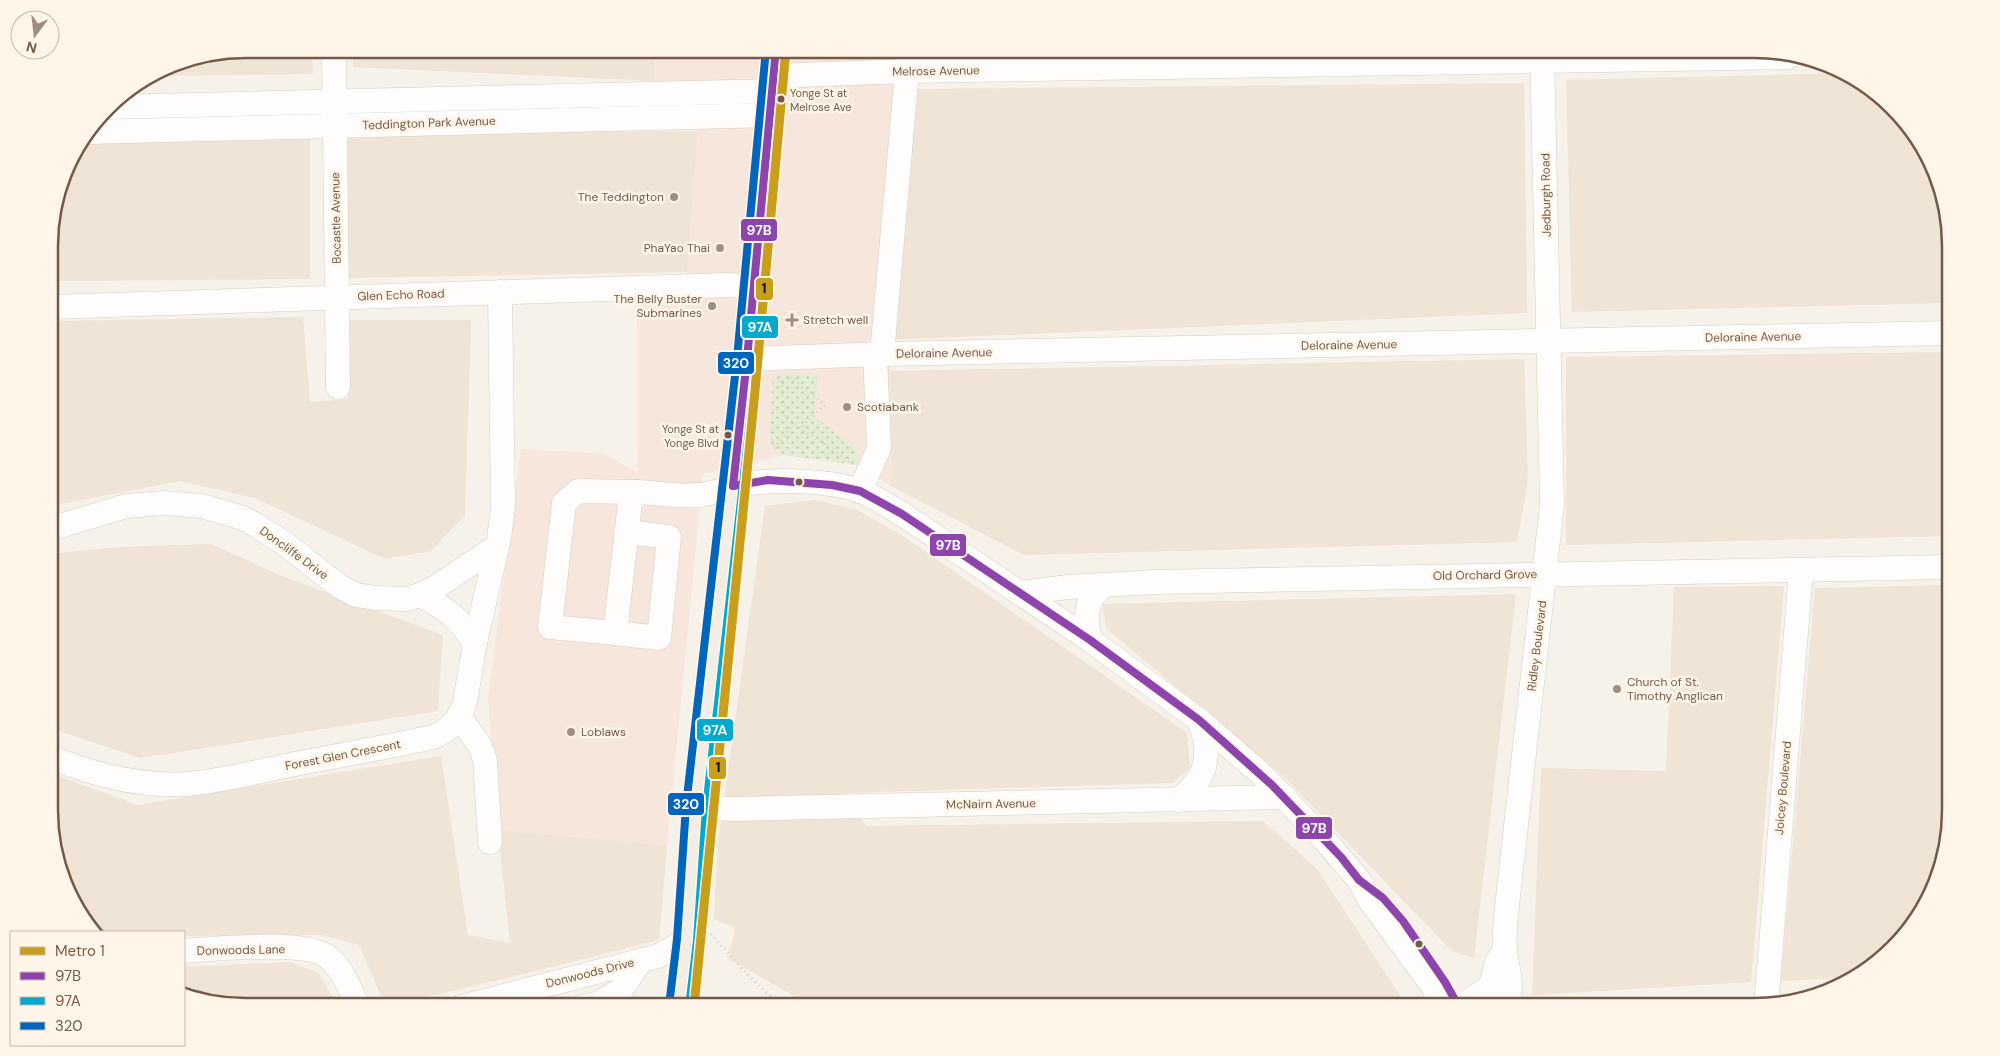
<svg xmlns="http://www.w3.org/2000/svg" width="2000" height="1056" font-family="'DM Sans',sans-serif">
	<defs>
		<pattern id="park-dots" width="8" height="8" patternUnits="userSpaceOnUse" patternTransform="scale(1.25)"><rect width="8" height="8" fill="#e2edd4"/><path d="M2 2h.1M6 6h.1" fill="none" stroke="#bcc3ae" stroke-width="1.8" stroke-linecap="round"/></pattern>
	</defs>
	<rect width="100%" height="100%" fill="#f6f1e9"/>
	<g fill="#efe4d6">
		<path d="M 246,49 L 312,49 L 313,74 L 151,76 L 171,64 Z"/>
		<path d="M 353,49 L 654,49 L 654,81 L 353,67 Z"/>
		<path d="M 911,49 L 1123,49 L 911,57 Z"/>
		<path d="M 1848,73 L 1884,98 L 1918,136 L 1950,220 L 1950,303 L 1572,312 L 1566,80 Z"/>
		<path d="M 1524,83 L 1527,313 L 885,340 L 907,89 Z"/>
		<path d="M 698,131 L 687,272 L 348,278 L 346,133 Z"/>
		<path d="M 310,135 L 310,279 L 49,281 L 49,233 L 69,158 L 84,139 Z"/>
		<path d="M 303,317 L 310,402 L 348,399 L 348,320 L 471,320 L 465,515 L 431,551 L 385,559 L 255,498 L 180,481 L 50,506 L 49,321 Z"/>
		<path d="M 1950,352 L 1950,536 L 1566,545 L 1566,357 Z"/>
		<path d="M 1524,359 L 1528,481 L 1517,542 L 1024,555 L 891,486 L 891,371 Z"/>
		<path d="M 815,500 L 857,510 L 903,536 L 1187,733 L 1190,768 L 1172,783 L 845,793 L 866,826 L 1263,821 L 1317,869 L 1401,997 L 1100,1007 L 813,1007 L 728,958 L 735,928 L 714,919 L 718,842 L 765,506 Z"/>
		<path d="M 211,544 L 284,577 L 443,635 L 438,711 L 141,758 L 50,728 L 50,554 L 117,547 Z"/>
		<path d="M 1951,585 L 1951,811 L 1931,898 L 1902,940 L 1863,974 L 1858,977 L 1781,981 L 1815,588 Z"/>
		<path d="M 1784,586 L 1751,982 L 1532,995 L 1541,768 L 1666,771 L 1674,587 Z"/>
		<path d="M 1516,594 L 1474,958 L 1452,951 L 1287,780 L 1106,628 L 1102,604 Z"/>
		<path d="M 441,756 L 468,935 L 510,943 L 498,830 L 667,845 L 659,940 L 527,973 L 386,1007 L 359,945 L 322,935 L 184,936 L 184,932 L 93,932 L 82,920 L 50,836 L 50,773 L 137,805 Z"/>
		<path d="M 290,962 L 318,973 L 339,1007 L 246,1007 L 184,993 L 184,967 Z"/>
	</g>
	<path fill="#f6e6dc" d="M 654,49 L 911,49 L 885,340 L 891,371 L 891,486 L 857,465 L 784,455 L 703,474 L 667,845 L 498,830 L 488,698 L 521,449 L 605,454 L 638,473 L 637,304 L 688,299 L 687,272 L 698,131 L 700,84 L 654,81 Z"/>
	<path fill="url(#park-dots)" d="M 783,374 L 817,374 L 815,417 L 855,448 L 858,465 L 784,455 L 769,442 L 773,380 Z"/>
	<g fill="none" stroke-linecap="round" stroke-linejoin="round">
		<g stroke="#d5cec7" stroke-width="25">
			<g id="minor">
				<path d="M 334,49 L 338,387"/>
				<path d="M 773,76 L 907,71 L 1788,57"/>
				<path d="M 108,107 L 771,91"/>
				<path d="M 89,132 L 769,115"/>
				<path d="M 49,307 L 728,285 L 753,287"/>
				<path d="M 882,354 L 909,49"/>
				<path d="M 747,359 L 882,354 L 1950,333"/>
				<path d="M 860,491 L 879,448 L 875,354"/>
				<path d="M 50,529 L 126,506 L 165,503 L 202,506 L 243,518 L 254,524 L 284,543 L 339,586 L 356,595 L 375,598 L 406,599 L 420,595 L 436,587 L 496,547"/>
				<path d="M 626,532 L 669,537 L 659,638 L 615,633 L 630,503 L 637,492 C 657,493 679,497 699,495 C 714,494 729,487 744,484 C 777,479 826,480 858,490 C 874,496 888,506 902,514 L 1090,640 L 1199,720 L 1259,772 L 1321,836 L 1359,880 L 1371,902 L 1432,985 L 1443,1007"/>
				<path d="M 1019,593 L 1068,587 L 1154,582 L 1951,567"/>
				<path d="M 420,595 C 450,611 456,616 475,643"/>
				<path d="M 615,633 L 550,627 L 564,503 L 578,491 L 637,492"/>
				<path d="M 1090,640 C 1085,620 1084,596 1105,585"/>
				<path d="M 459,716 L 480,746 L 485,760 L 490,842"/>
				<path d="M 50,757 C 94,775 139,787 187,784 C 223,781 259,771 295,764 C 341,755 387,747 433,737 C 450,730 459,720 465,702 L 475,643 L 499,538 L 503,507 L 500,292"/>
				<path d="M 1179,800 C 1185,794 1192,788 1198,780 C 1210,762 1207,739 1199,720"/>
				<path d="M 696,807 L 732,809 L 1285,797"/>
				<path d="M 184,951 C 214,949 308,939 329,958 C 344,971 350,990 358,1007"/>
				<path d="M 461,1007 L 658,956 L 687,940"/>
				<path d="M 581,1007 L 597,1004 L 621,990 L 641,960"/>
				<path d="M 1465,1007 L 1467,1002 L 1486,990 L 1491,985 L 1497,962 L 1505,949"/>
				<path d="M 1504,1007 C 1516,984 1506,970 1505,948 C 1504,937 1505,926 1506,915 L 1552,505 L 1542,49"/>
				<path d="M 1766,1007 L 1801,570"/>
			</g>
		</g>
		<g stroke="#d5ccc5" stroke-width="29">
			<path id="major" d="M 679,1007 L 687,940 L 696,807 L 747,359 L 776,49"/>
		</g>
		<g stroke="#d7d0ca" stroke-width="3" stroke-dasharray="1 4" stroke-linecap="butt">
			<path d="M 779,376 L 781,379 L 784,417 L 853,464"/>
			<path d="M 790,377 L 825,405 L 801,428"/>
			<path d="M 774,448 L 793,425"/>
			<path d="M 711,934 L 748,975 L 781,1007"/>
		</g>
		<use href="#minor" stroke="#fefdfc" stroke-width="24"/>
		<use href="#major" stroke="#f2ede5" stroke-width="28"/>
		<g stroke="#fff6e9" stroke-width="11">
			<g id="bus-1">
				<path d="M 733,486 L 768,480 L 832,485 L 860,491 L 902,514 L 1090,640 L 1199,720 L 1272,785 L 1341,857 L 1359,880 L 1383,898 L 1403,921 L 1445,982 L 1459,1007"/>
				<path d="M 733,486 L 747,359 L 776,49"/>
			</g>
		</g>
		<g stroke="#fff6e9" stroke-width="11">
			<path id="bus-2" d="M 689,1007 L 697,941 L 706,808 L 757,360 L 786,50"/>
		</g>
		<g stroke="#fff6e9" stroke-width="11">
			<path id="bus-3" d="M 669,1006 L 677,939 L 686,806 L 737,358 L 766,49"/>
		</g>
		<use href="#bus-1" stroke="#8e44ad" stroke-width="8"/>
		<use href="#bus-2" stroke="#00a9ce" stroke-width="8"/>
		<use href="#bus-3" stroke="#0065bd" stroke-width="8"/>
		<g stroke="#fff6e9" stroke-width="12">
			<path id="metro-1" d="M 694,1007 L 755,391 L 786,49"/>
		</g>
		<use href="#metro-1" stroke="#c99e1a" stroke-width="9"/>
	</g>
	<g fill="#73594a" stroke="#fff6e9" stroke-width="2">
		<circle cx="781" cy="99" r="4.5"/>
		<circle cx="728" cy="435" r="4.5"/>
		<circle cx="799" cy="482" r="4.5"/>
		<circle cx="1419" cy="944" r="4.5"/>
	</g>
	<g fill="#a18e82" stroke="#fff6e9" stroke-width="2">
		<circle cx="674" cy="197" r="5"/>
		<circle cx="720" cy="248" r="5"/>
		<circle cx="712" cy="306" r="5"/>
		<path d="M789.5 312.5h5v5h5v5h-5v5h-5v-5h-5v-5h5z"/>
		<circle cx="847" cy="407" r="5"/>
		<circle cx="1617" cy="689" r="5"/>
		<circle cx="571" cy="732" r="5"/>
	</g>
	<g text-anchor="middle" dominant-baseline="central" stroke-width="5" stroke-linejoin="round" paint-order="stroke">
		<g font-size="11" fill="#73594a" stroke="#fff6e9" text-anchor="start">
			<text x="790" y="93">Yonge St at<tspan x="790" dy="14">Melrose Ave</tspan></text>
			<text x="719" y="429" text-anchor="end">Yonge St at<tspan x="719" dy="14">Yonge Blvd</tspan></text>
		</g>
		<g font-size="12" fill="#73594a" stroke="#fff6e9">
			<text transform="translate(936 71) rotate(-1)">Melrose Avenue</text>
			<text transform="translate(429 123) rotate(-2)">Teddington Park Avenue</text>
			<text transform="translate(1546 195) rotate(-91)">Jedburgh Road</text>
			<text transform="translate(336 218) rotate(-91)">Bocastle Avenue</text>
			<text transform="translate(401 295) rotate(-2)">Glen Echo Road</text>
			<text transform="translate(1753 337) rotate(-1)">Deloraine Avenue</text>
			<text transform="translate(1349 345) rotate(-1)">Deloraine Avenue</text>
			<text transform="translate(944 353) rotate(-1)">Deloraine Avenue</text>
			<text transform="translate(294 553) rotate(36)">Doncliffe Drive</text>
			<text transform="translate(1485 575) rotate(-1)">Old Orchard Grove</text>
			<text transform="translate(1537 646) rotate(-83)">Ridley Boulevard</text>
			<text transform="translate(343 755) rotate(-11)">Forest Glen Crescent</text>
			<text transform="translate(1783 788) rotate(-85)">Joicey Boulevard</text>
			<text transform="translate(991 804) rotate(-1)">McNairn Avenue</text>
			<text transform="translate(241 950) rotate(-1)">Donwoods Lane</text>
			<text transform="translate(590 973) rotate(-14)">Donwoods Drive</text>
		</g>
		<g font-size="12" fill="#73594a" stroke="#fff6e9" text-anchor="start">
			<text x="664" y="197" text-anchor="end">The Teddington</text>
			<text x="710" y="248" text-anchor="end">PhaYao Thai</text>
			<text x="702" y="299" text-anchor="end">The Belly Buster<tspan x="702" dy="14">Submarines</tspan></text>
			<text x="803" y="320">Stretch well</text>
			<text x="857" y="407">Scotiabank</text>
			<text x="1627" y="682">Church of St.<tspan x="1627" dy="14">Timothy Anglican</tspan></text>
			<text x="581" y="732">Loblaws</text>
		</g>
	</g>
	<path d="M0 0H2000V1056H0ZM246 58H1754A188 188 0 0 1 1942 246V810A188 188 0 0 1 1754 998H246A188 188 0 0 1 58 810V246A188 188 0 0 1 246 58Z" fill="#fff6e9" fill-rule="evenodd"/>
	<path fill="none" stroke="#73594a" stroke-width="2.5" d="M246 58H1754A188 188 0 0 1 1942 246V810A188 188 0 0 1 1754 998H246A188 188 0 0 1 58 810V246A188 188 0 0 1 246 58Z"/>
	<g stroke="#fff6e9" stroke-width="2">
		<rect x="740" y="218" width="38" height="24" rx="5" fill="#8e44ad"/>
		<rect x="755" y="277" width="19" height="24" rx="5" fill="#c99e1a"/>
		<rect x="741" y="315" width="38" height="24" rx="5" fill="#00a9ce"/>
		<rect x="717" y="351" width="38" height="24" rx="5" fill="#0065bd"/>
		<rect x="929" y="533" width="38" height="24" rx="5" fill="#8e44ad"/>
		<rect x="696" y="718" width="38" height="24" rx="5" fill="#00a9ce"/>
		<rect x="708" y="756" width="19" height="24" rx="5" fill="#c99e1a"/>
		<rect x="667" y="792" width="38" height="24" rx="5" fill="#0065bd"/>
		<rect x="1295" y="816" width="38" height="24" rx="5" fill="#8e44ad"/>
	</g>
	<g font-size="14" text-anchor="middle" font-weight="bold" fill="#fff">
		<text x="759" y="235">97B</text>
		<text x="760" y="332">97A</text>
		<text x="736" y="368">320</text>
		<text x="948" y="550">97B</text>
		<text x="715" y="735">97A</text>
		<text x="686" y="809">320</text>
		<text x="1314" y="833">97B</text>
	</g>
	<g font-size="14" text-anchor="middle" font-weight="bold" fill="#111">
		<text x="764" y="293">1</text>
		<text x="718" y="772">1</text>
	</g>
	<rect x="10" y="931" width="175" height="115" fill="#fff6e9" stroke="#c7b7a9"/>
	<rect x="20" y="947" width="25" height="8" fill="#c99e1a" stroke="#c7b7a9"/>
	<text x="55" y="956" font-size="15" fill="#73594a">Metro 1</text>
	<rect x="20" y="972" width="25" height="8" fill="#8e44ad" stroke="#c7b7a9"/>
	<text x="55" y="981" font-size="15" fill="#73594a">97B</text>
	<rect x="20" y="997" width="25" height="8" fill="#00a9ce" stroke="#c7b7a9"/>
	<text x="55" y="1006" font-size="15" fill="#73594a">97A</text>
	<rect x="20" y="1022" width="25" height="8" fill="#0065bd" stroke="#c7b7a9"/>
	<text x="55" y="1031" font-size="15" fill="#73594a">320</text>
	<g transform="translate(35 35) rotate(195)"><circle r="24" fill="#fff6e9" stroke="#c7b7a9"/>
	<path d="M0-4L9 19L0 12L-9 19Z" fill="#a18e82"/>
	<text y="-8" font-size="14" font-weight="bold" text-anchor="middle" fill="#73594a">N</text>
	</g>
</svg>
